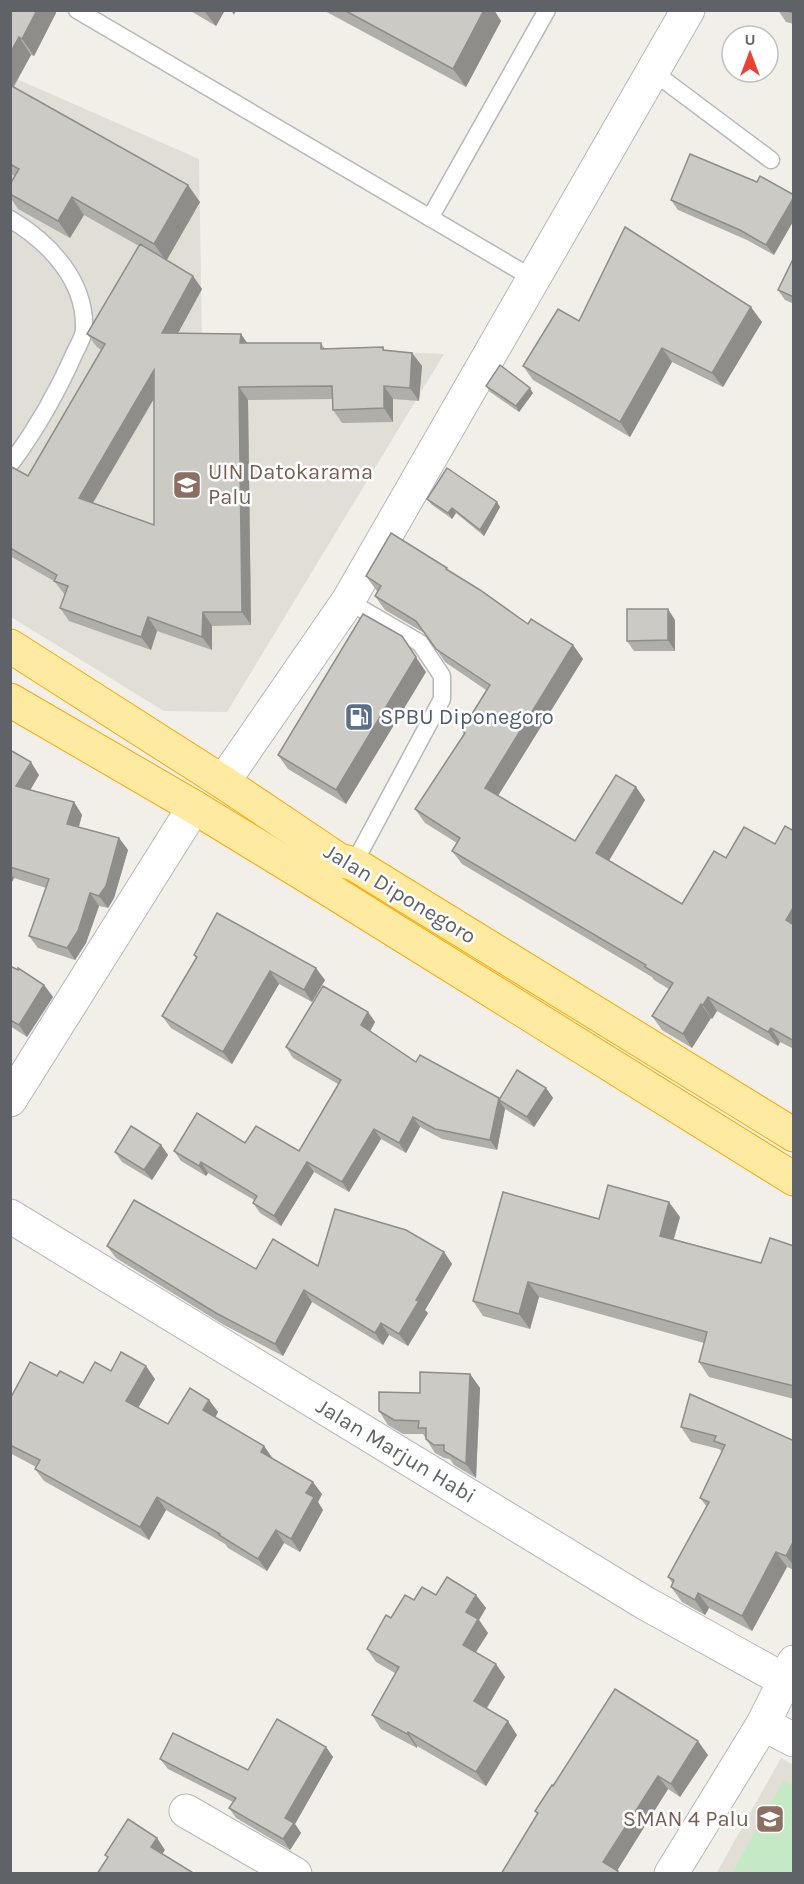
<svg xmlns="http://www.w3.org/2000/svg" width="804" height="1884" font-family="Karla,sans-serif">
	<rect width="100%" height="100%" fill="#f1efe8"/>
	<g fill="#e1ded6">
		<path d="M 10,76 L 199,159 L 202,343 L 444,354 L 227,712 L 164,711 L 11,617 Z"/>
		<path d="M 781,1758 L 793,1765 L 793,1873 L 716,1874 Z"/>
	</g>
	<path fill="#c5e8c5" d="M 784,1780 L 793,1786 L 793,1873 L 732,1873 Z"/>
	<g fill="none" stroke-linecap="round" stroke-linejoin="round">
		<g stroke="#b5b8bc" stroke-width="19">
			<g id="service">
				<path d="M 77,10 L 534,279"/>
				<path d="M 652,71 L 771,160"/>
				<path d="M 430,218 L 547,10"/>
				<path d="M 10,219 C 49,242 86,281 84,329 C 84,336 79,344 76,350 C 59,389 37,428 12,462 L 10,461"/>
				<path d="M 348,601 L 420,643 L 442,676 L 442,699 L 352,867"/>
			</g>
		</g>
		<g stroke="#b5b8bc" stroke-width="35">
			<g id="minor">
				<path d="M 223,782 L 348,601 L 688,10"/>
				<path d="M 10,1100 L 194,807"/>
				<path d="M 10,1216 L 645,1603 L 784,1680"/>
				<path d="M 763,1724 L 794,1740"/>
				<path d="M 186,1811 L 295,1874"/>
				<path d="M 671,1874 L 763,1724 L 794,1662"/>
			</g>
		</g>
		<g stroke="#f9ab00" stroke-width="35">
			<g id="trunk">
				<path d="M 10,646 L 223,782 L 339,860 L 354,864 L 794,1135"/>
				<path d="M 10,700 L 194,807 L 333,892 L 794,1179"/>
			</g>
		</g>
		<use href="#service" stroke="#fff" stroke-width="16"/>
		<use href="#minor" stroke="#fff" stroke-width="33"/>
		<use href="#trunk" stroke="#feeaa1" stroke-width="33"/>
	</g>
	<g fill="#afaea9" fill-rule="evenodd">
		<path d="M 10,10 L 55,10 L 56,13 L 34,56 L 31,55 L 14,87 L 200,202 L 167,260 L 193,276 L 202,289 L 178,333 L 241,334 L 247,343 L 321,343 L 325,349 L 383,347 L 385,351 L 412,353 L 422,366 L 419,401 L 393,399 L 393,422 L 342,423 L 333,410 L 332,399 L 248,400 L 251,625 L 212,626 L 212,650 L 157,631 L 151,650 L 69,621 L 60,608 L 65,595 L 54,581 L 10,556 L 10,466 L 28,476 L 101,350 L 97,347 L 87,334 L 139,246 L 84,215 L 70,238 L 18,209 L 10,197 L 10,184 L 15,176 L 10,174 ZM 154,399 L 154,525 L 93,503 Z"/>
		<path d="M 189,10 L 225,10 L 216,26 Z"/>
		<path d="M 323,10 L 494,10 L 501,21 L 466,87 Z"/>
		<path d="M 778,10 L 794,10 L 794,24 L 786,22 Z"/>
		<path d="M 757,182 L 774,255 L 747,240 L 678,210 L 671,200 Z"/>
		<path d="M 794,257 L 794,304 L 785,300 L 778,290 Z"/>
		<path d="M 579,321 L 762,322 L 723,387 L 672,362 L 630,437 L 533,380 L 523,366 Z"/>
		<path d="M 486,386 L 533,393 L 519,412 L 490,392 Z"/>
		<path d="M 427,499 L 500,507 L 484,536 L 456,513 L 452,519 L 431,504 Z"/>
		<path d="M 450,571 L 528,624 L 573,645 L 583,659 L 498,796 L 575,841 L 636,787 L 645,800 L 609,861 L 682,904 L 726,858 L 775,844 L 794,831 L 794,1049 L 780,1042 L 778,1046 L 717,1011 L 712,1019 L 711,1018 L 692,1048 L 662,1030 L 652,1016 L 669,989 L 654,980 L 652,977 L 462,864 L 452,851 L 457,843 L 425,823 L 415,809 L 464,734 L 462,730 L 486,690 L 445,662 L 426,634 L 385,610 L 375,596 L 378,592 L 376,590 L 366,576 Z"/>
		<path d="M 675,620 L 675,651 L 634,651 L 627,641 Z"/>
		<path d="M 426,672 L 346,804 L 288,769 L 278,755 Z"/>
		<path d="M 10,750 L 39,775 L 30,790 L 74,802 L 82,815 L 79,827 L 119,838 L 128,850 L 114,898 L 108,908 L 99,906 L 86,943 L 75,960 L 38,948 L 29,936 L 46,888 L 14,878 L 10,885 Z"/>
		<path d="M 194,955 L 325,980 L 312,1002 L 279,984 L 232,1064 L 171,1028 L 162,1016 L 196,958 Z"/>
		<path d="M 10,966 L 44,985 L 53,997 L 27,1037 L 10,1026 Z"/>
		<path d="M 368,1012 L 375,1022 L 370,1031 L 416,1062 L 499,1099 L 546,1088 L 553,1098 L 534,1127 L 505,1109 L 497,1150 L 442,1139 L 420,1127 L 406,1153 L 381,1139 L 349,1192 L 314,1172 L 281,1226 L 260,1213 L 253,1203 L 254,1200 L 208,1173 L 206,1176 L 181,1161 L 174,1151 L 245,1143 L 299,1151 L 338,1084 L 293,1058 L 286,1047 Z"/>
		<path d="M 161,1145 L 168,1155 L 152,1180 L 122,1162 L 115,1152 Z"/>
		<path d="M 680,1217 L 674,1239 L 761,1263 L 794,1246 L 794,1399 L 709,1377 L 699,1362 L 704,1343 L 539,1297 L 530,1329 L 483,1316 L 473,1301 L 599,1219 Z"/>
		<path d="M 107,1246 L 256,1269 L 318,1266 L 444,1252 L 452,1264 L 425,1310 L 428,1313 L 408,1346 L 389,1335 L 383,1345 L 312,1302 L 283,1356 L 224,1325 L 116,1258 Z"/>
		<path d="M 111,1371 L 155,1379 L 138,1408 L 168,1424 L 209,1400 L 218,1412 L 215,1418 L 264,1446 L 273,1459 L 322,1494 L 318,1502 L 323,1510 L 300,1552 L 284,1543 L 267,1571 L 228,1548 L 225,1544 L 166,1510 L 149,1540 L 44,1481 L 35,1469 L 36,1467 L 10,1453 L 10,1399 L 57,1376 L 83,1383 Z"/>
		<path d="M 470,1374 L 480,1388 L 476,1478 L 454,1465 L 450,1459 L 444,1458 L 435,1453 L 423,1434 L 403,1434 L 388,1425 L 379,1411 L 420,1393 Z"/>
		<path d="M 681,1427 L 792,1440 L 794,1437 L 794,1570 L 787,1567 L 752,1631 L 709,1608 L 705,1615 L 682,1602 L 671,1587 L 673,1584 L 668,1577 L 707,1507 L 700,1498 L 722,1452 L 719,1449 L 691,1442 Z"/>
		<path d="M 476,1595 L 486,1608 L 479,1620 L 488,1633 L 476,1652 L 505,1677 L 487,1708 L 517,1735 L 486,1786 L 417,1746 L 417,1748 L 381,1729 L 372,1715 L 395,1673 L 376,1662 L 367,1649 L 391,1618 L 414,1600 Z"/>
		<path d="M 326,1747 L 333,1757 L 295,1824 L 301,1833 L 290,1850 L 236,1818 L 229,1808 L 233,1802 L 168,1769 L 160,1759 L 248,1770 Z"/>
		<path d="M 708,1755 L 680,1797 L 668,1789 L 617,1870 L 537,1814 L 535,1811 L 553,1786 Z"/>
	</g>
	<g fill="#8f8d8a">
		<path d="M 37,10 L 55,10 L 56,13 L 34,56 L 22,39 Z"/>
		<path d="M 206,10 L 225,10 L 216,26 L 205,12 Z"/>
		<path d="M 231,10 L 236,10 L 234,15 Z"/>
		<path d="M 484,10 L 494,10 L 501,21 L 466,87 L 453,69 Z"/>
		<path d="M 19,37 L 31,55 L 10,92 L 10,53 Z"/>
		<path d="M 188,185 L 200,202 L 166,261 L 154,244 Z"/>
		<path d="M 72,197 L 84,215 L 70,238 L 58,221 Z"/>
		<path d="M 794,197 L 794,220 L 774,255 L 766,245 Z"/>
		<path d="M 193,276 L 202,289 L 171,346 L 162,333 Z"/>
		<path d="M 751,307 L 762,322 L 723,387 L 712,373 Z"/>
		<path d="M 241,334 L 250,347 L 240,343 Z"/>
		<path d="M 662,348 L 672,362 L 630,437 L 620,422 Z"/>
		<path d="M 412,353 L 422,366 L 419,401 L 410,388 Z"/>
		<path d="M 154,370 L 163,383 L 88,511 L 79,498 Z"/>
		<path d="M 384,386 L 393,399 L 393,422 L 384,408 Z"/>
		<path d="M 239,387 L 248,400 L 251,625 L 242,612 Z"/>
		<path d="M 530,388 L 533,393 L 519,412 L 516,406 Z"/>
		<path d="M 497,502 L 500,507 L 484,536 L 480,530 Z"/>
		<path d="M 452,508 L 456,513 L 452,519 L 448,513 Z"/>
		<path d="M 668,609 L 675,620 L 675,651 L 668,640 Z"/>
		<path d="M 203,612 L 212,626 L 212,650 L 202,637 Z"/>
		<path d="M 148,617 L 157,631 L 151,650 L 141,637 Z"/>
		<path d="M 402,636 L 426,672 L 346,804 L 336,790 Z"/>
		<path d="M 573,645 L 583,659 L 494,802 L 485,788 Z"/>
		<path d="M 31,762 L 39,775 L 25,799 L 16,786 Z"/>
		<path d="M 636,787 L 645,800 L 605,867 L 596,853 Z"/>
		<path d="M 74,802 L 82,815 L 76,836 L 67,824 Z"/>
		<path d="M 119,838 L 128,850 L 114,898 L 108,908 L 99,896 Z"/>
		<path d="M 10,873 L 14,878 L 10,885 Z"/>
		<path d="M 90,893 L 99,906 L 86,943 L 75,960 L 67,948 Z"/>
		<path d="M 794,906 L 794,932 L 786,920 Z"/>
		<path d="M 316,968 L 325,980 L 312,1002 L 304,990 Z"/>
		<path d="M 270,971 L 279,984 L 232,1064 L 223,1052 Z"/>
		<path d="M 44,985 L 53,997 L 27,1037 L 19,1025 Z"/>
		<path d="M 708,997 L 717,1011 L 712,1019 L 703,1005 Z"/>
		<path d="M 701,1004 L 711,1018 L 692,1048 L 683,1034 Z"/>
		<path d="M 368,1012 L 375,1022 L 368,1035 L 361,1025 Z"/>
		<path d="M 771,1028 L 780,1042 L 778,1046 L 768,1032 Z"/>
		<path d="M 546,1088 L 553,1098 L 534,1127 L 527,1117 Z"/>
		<path d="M 499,1100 L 505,1109 L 497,1150 L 490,1140 Z"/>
		<path d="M 413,1117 L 420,1127 L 406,1153 L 399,1143 Z"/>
		<path d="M 374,1129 L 381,1139 L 349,1192 L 342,1182 Z"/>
		<path d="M 161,1145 L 168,1155 L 152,1180 L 144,1170 Z"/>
		<path d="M 201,1162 L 208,1173 L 206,1176 L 199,1166 Z"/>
		<path d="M 307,1162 L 314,1172 L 281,1226 L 274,1216 Z"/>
		<path d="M 669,1202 L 680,1217 L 670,1251 L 660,1236 Z"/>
		<path d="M 444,1252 L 452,1264 L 425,1310 L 428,1313 L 408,1346 L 399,1334 L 416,1300 Z"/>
		<path d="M 528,1282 L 539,1297 L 530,1329 L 519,1314 Z"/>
		<path d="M 304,1290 L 312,1302 L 283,1356 L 275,1344 Z"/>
		<path d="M 381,1323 L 389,1335 L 383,1345 L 375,1333 Z"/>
		<path d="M 146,1366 L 155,1379 L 135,1413 L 126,1401 Z"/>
		<path d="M 470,1374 L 480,1388 L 476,1478 L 466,1464 Z"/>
		<path d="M 209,1400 L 218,1412 L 212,1423 L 203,1410 Z"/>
		<path d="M 264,1446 L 273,1459 L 270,1465 L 261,1452 Z"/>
		<path d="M 313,1482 L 322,1494 L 318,1502 L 323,1510 L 300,1552 L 291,1539 L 306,1493 Z"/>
		<path d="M 157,1497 L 166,1510 L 149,1540 L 140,1527 Z"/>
		<path d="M 276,1530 L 284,1543 L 267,1571 L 258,1559 Z"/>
		<path d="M 794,1540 L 794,1566 L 786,1556 Z"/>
		<path d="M 776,1552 L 787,1567 L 752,1631 L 742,1616 Z"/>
		<path d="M 698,1593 L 709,1608 L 705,1615 L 695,1600 Z"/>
		<path d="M 476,1595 L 486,1608 L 479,1620 L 488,1633 L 472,1658 L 463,1645 L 466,1612 Z"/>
		<path d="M 496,1664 L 505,1677 L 483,1714 L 474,1701 Z"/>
		<path d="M 508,1721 L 517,1735 L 486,1786 L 476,1772 Z"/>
		<path d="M 408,1732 L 417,1746 L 417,1748 L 407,1734 Z"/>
		<path d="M 698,1741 L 708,1755 L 680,1797 L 671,1784 Z"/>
		<path d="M 326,1747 L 333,1757 L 295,1824 L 301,1833 L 290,1850 L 283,1839 L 285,1818 Z"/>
		<path d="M 658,1776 L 668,1789 L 615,1874 L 603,1862 Z"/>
		<path d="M 157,1838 L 165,1850 L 159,1859 L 151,1847 Z"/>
	</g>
	<g fill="#cccac5" stroke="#8f8d8a" stroke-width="1.5" fill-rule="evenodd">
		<path d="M 10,10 L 37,10 L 22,39 L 19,37 L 10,53 Z"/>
		<path d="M 344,10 L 484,10 L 453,69 Z"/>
		<path d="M 783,10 L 794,10 L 794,13 Z"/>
		<path d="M 10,85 L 188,185 L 154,244 L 72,197 L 58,221 L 10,194 L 10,184 L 19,169 L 10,164 Z"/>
		<path d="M 690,154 L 757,182 L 760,176 L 794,195 L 794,197 L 766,245 L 740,230 L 671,200 Z"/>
		<path d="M 625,227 L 751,307 L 712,373 L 662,348 L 620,422 L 523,366 L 558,309 L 579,321 Z"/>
		<path d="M 140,244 L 193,276 L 162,333 L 241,334 L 240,343 L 321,343 L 321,349 L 383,347 L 383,350 L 412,353 L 410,388 L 384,386 L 384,408 L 333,410 L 332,386 L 239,387 L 242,612 L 203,612 L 202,637 L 148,617 L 141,637 L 60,608 L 68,586 L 54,581 L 57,575 L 10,548 L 10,466 L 28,476 L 105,344 L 87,334 ZM 154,370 L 154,525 L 79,498 Z"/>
		<path d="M 794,257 L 794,297 L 778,290 Z"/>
		<path d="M 500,365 L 530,388 L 516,406 L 486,386 Z"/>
		<path d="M 447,468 L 497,502 L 480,530 L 452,508 L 448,513 L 427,499 Z"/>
		<path d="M 391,533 L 447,568 L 446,569 L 480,590 L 528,624 L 531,619 L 573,645 L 485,788 L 575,841 L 616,775 L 636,787 L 596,853 L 682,904 L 714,851 L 726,858 L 744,827 L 775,844 L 785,826 L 794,831 L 794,906 L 786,920 L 794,925 L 794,1041 L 771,1028 L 768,1032 L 708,997 L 703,1005 L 701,1004 L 683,1034 L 652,1016 L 673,983 L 645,967 L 646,965 L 452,851 L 460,838 L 415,809 L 465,733 L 462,730 L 490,685 L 436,649 L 416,621 L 375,596 L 381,586 L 366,576 Z"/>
		<path d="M 627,609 L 668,609 L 668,640 L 627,641 Z"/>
		<path d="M 363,614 L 402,636 L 416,657 L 336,790 L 278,755 Z"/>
		<path d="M 10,750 L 31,762 L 16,786 L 74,802 L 67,824 L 119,838 L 106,886 L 99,896 L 90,893 L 78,931 L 67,948 L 29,936 L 49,879 L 10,867 Z"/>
		<path d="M 217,913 L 316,968 L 304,990 L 270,971 L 223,1052 L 162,1016 L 197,957 L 194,955 Z"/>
		<path d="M 10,966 L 18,970 L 18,968 L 44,985 L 19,1025 L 10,1020 Z"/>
		<path d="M 323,986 L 368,1012 L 361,1025 L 416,1062 L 420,1055 L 499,1098 L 490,1140 L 435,1129 L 413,1117 L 399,1143 L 374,1129 L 342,1182 L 307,1162 L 274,1216 L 253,1203 L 257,1196 L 201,1162 L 199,1166 L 174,1151 L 197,1113 L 245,1143 L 256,1126 L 299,1151 L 341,1080 L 286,1047 Z"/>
		<path d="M 517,1070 L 546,1088 L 527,1117 L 499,1100 Z"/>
		<path d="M 131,1126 L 161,1145 L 144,1170 L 115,1152 Z"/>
		<path d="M 608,1185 L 669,1202 L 660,1236 L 761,1263 L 770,1238 L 794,1246 L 794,1386 L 699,1362 L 707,1332 L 528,1282 L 519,1314 L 473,1301 L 503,1192 L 599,1219 Z"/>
		<path d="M 134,1200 L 256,1269 L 273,1239 L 318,1266 L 335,1209 L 406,1230 L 444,1252 L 416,1300 L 419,1301 L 399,1334 L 381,1323 L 375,1333 L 304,1290 L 275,1344 L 216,1313 L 107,1246 Z"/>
		<path d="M 121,1352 L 146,1366 L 126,1401 L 168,1424 L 190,1388 L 209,1400 L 203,1410 L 264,1446 L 261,1452 L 313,1482 L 306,1493 L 314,1497 L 291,1539 L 276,1530 L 258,1559 L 219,1535 L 220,1534 L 157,1497 L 140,1527 L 35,1469 L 40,1460 L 10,1445 L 10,1399 L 30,1362 L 57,1376 L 60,1371 L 83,1383 L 95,1362 L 111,1371 Z"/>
		<path d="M 420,1372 L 470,1374 L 466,1464 L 444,1451 L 444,1445 L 434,1445 L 426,1439 L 426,1428 L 418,1428 L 419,1421 L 394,1420 L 379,1411 L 379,1392 L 420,1393 Z"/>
		<path d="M 690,1394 L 792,1440 L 794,1437 L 794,1540 L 786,1556 L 776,1552 L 742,1616 L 698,1593 L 695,1600 L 671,1587 L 674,1580 L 668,1577 L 709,1502 L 700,1498 L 725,1445 L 714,1441 L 716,1436 L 681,1427 Z"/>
		<path d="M 447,1577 L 476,1595 L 466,1612 L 478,1619 L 463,1645 L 496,1664 L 474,1701 L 508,1721 L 476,1772 L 408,1732 L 407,1734 L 372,1715 L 399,1667 L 367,1649 L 386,1615 L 391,1618 L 405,1595 L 414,1600 L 422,1587 L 436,1595 Z"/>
		<path d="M 615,1689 L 698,1741 L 671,1784 L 658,1776 L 603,1862 L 618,1871 L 616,1874 L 501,1874 L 538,1813 L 535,1811 L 552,1785 L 553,1786 Z"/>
		<path d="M 277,1719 L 326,1747 L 285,1818 L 294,1823 L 283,1839 L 229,1808 L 236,1798 L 160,1759 L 173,1733 L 248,1770 Z"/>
		<path d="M 128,1819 L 157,1838 L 151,1847 L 195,1874 L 97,1874 L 108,1857 L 105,1855 Z"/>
	</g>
	<defs>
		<g id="university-square" transform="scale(1.5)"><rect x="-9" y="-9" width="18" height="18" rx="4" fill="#8d6e63" stroke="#fff"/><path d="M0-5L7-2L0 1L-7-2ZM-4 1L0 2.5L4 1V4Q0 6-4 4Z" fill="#fff"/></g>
		<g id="fuel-square" transform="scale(1.5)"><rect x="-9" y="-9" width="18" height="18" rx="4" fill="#5c6f8a" stroke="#fff"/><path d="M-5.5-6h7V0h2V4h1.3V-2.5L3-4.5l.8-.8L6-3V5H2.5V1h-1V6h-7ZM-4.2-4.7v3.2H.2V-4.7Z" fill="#fff"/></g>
		<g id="school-square" transform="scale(1.5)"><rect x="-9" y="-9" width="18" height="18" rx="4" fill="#8d6e63" stroke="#fff"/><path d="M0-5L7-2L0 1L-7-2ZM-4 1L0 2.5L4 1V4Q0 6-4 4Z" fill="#fff"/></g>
	</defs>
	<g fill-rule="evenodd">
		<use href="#university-square" x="187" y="485"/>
		<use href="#fuel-square" x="359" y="717"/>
		<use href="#school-square" x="770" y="1819"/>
	</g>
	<g text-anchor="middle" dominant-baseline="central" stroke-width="5" stroke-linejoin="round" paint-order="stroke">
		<g font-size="22" fill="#785e54" stroke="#fff" text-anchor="start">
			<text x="208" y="472">UIN Datokarama<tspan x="208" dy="25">Palu</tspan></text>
			<text x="749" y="1819" text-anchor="end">SMAN 4 Palu</text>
		</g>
		<g font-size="22" fill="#4e5e75" stroke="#fff" text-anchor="start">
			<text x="380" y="717">SPBU Diponegoro</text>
		</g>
		<g font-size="22" fill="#5f6368" stroke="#fff">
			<text transform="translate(400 894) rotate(31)">Jalan Diponegoro</text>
			<text transform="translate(396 1451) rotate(31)">Jalan Marjun Habi</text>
		</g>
	</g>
	<rect width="804" height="1884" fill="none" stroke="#5f6368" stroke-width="24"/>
	<g transform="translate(750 54)"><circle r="28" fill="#ffffff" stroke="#bfc1c3" stroke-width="1.5"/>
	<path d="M0-4.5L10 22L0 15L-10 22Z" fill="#ea4335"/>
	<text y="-9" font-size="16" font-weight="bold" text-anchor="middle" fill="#5f6368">U</text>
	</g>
</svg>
